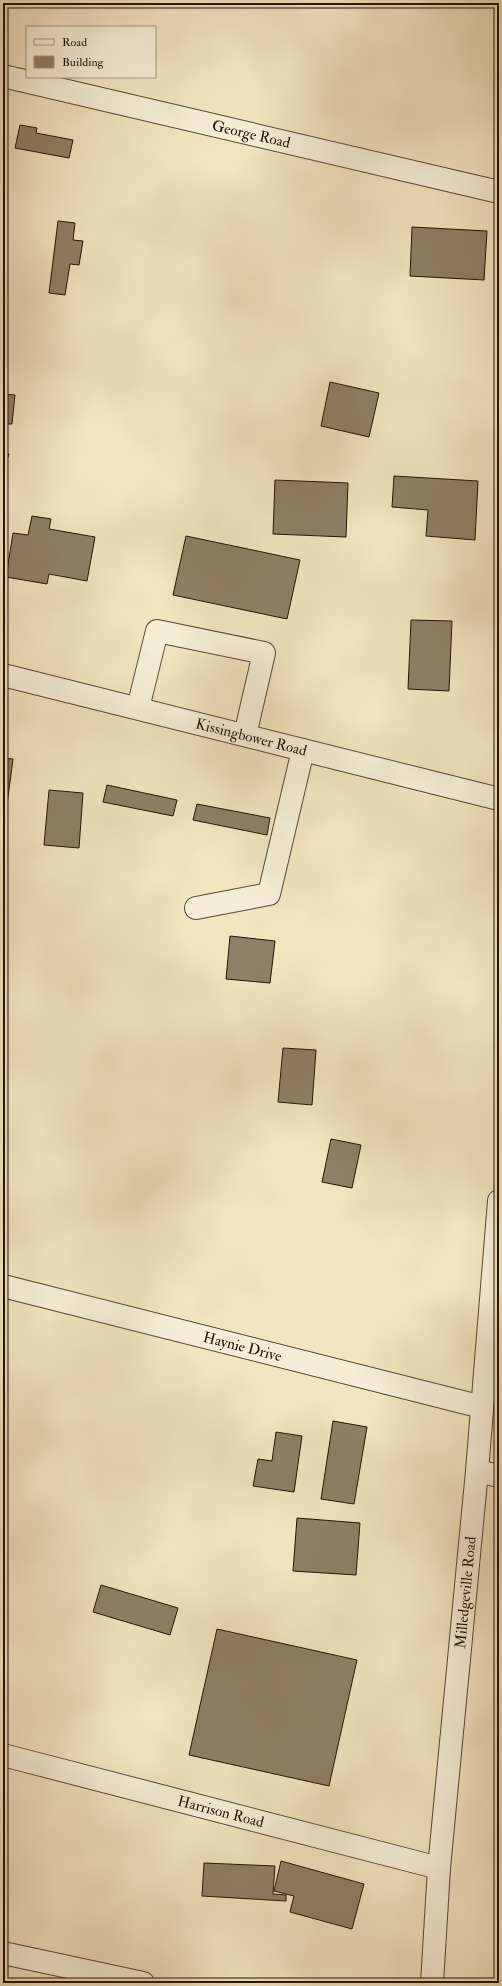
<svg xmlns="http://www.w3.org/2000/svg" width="502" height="1986" font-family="'IM FELL Double Pica',serif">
	<rect width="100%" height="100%" fill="#f1e4c1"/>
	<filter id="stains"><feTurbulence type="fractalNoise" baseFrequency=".005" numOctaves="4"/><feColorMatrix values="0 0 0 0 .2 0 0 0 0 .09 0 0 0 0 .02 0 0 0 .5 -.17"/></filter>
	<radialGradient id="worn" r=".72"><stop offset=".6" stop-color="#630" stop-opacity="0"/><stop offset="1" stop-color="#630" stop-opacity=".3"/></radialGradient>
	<g fill="#8e7f66" stroke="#231204">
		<path d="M 20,125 L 37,128 L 36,133 L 73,140 L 69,158 L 15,148 Z"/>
		<path d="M 58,221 L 75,223 L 73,240 L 83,241 L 79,265 L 70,264 L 65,295 L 49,293 Z"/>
		<path d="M 412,227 L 487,231 L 484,280 L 410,276 Z"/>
		<path d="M 330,382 L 379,393 L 369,437 L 321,426 Z"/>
		<path d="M 3,394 L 15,395 L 12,424 L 3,424 Z"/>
		<path d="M 3,452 L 9,454 L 3,472 Z"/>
		<path d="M 394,476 L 478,481 L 475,540 L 426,536 L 428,510 L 392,507 Z"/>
		<path d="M 275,480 L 348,483 L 346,537 L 273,534 Z"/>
		<path d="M 32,516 L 51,519 L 49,529 L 95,537 L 87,581 L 49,574 L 47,584 L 6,577 L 13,533 L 28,535 Z"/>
		<path d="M 186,536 L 300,560 L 287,619 L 173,595 Z"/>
		<path d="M 411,620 L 452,621 L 449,691 L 408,689 Z"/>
		<path d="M 3,758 L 13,759 L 5,820 L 3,819 Z"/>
		<path d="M 107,785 L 177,800 L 173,816 L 103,802 Z"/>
		<path d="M 49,790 L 83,793 L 79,848 L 44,845 Z"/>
		<path d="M 197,804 L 270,818 L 267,835 L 193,820 Z"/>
		<path d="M 230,936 L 275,941 L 270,983 L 226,979 Z"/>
		<path d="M 283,1048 L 316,1050 L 312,1105 L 278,1102 Z"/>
		<path d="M 331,1139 L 361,1145 L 352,1188 L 322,1182 Z"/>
		<path d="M 333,1421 L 367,1427 L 354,1504 L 321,1499 Z"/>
		<path d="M 276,1432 L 302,1436 L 294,1492 L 253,1486 L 258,1459 L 272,1461 Z"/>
		<path d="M 297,1518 L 360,1523 L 356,1575 L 293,1571 Z"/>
		<path d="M 101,1585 L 178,1608 L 170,1635 L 93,1612 Z"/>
		<path d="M 217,1629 L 357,1660 L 329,1786 L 189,1755 Z"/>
		<path d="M 281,1861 L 364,1884 L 352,1929 L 290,1912 L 294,1896 L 274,1891 Z"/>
		<path d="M 204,1863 L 275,1866 L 273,1894 L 286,1895 L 286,1901 L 202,1896 Z"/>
		<path d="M 499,1929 L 499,1983 L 495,1983 Z"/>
	</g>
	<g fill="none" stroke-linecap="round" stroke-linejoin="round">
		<g stroke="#564633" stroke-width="24">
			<g id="minor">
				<path id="s1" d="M 3,76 L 499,192"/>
				<path id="s2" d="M 3,675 L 499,799"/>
				<path d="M 138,708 L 157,631 L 264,653 L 245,735"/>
				<path d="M 196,908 L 269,894 L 303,750"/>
				<path id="s3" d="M 3,1286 L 482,1407"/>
				<path d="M 477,1471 L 499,1476"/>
				<path id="s4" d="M 3,1755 L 439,1868"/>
				<path d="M 3,1953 L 143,1983"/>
				<path id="s5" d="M 432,1983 L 439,1868 L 477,1471 L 499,1201"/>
			</g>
		</g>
		<use href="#minor" stroke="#f6edd7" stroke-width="22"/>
	</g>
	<g text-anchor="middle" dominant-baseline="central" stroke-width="4" stroke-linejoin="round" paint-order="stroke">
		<g font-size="15" fill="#231204" stroke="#f6edd7">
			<text stroke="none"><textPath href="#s1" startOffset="255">George Road</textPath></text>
			<text stroke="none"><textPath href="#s2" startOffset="256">Kissingbower Road</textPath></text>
			<text stroke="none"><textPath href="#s3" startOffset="247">Haynie Drive</textPath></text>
			<text stroke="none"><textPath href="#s5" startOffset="392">Milledgeville Road</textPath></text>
			<text stroke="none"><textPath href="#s4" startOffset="225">Harrison Road</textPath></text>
		</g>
	</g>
	<rect width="502" height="1986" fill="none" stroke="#f1e4c1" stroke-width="16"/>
	<rect x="4" y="4" width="494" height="1978" fill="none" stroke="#231204" stroke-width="2"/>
	<rect x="8" y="8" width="486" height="1970" fill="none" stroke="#231204"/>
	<rect x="26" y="26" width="130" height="52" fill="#f6edd7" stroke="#a29583"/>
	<rect x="34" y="39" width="20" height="6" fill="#f6edd7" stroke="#a29583"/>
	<text x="62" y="46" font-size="12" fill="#231204">Road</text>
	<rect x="34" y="56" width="20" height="12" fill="#8e7f66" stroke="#a29583"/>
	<text x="62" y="66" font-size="12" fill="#231204">Building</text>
	<rect width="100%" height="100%" filter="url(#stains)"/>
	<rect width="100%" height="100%" fill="url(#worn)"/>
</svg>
